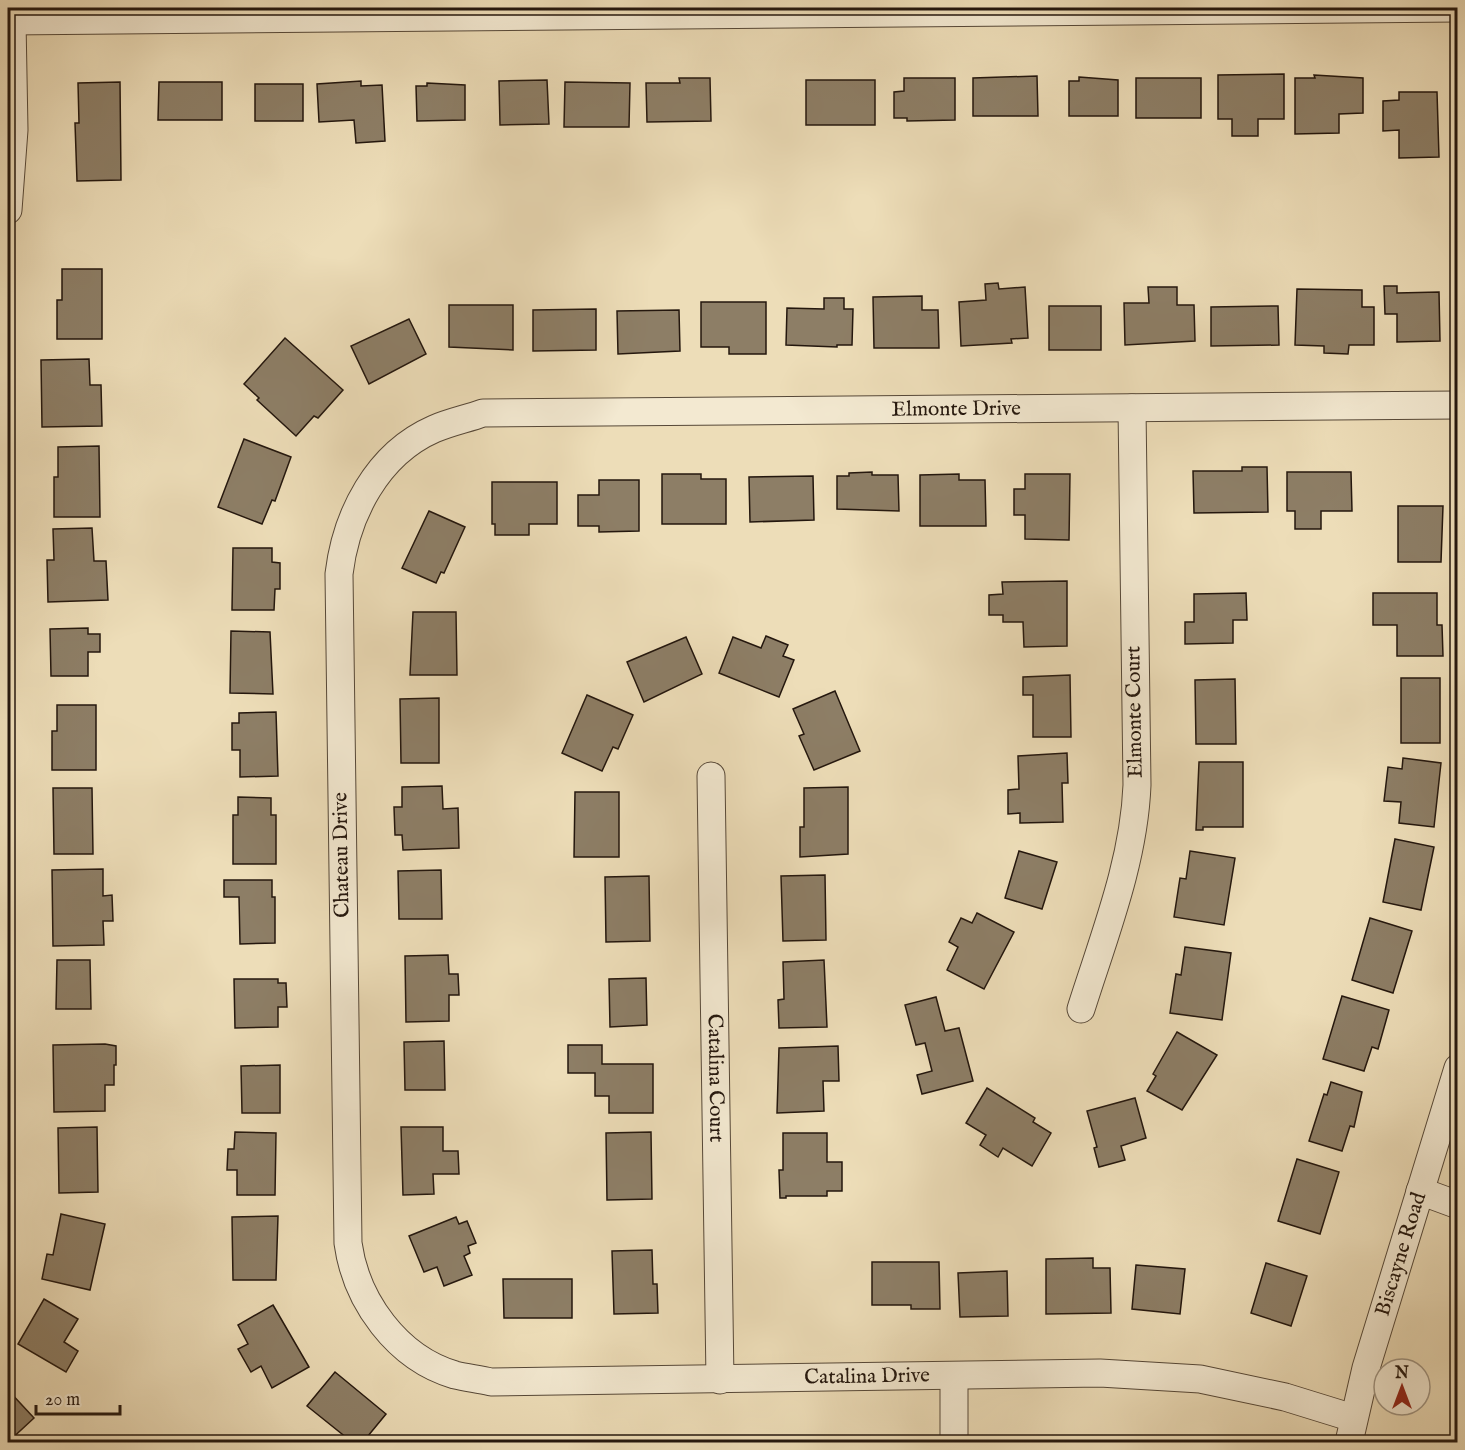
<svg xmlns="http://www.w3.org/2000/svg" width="1465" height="1450" font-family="'IM FELL English',serif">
	<rect width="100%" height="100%" fill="#edddb8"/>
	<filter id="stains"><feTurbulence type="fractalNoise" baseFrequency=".00333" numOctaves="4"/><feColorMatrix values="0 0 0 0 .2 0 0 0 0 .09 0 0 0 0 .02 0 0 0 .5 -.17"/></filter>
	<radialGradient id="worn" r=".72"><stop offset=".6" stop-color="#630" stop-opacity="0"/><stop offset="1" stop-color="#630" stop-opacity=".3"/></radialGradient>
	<g fill="#8d7e66" stroke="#24170e" stroke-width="1.5">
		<path d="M 1284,74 L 1284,119 L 1258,119 L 1258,136 L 1232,136 L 1232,119 L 1218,119 L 1218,75 Z"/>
		<path d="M 1314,75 L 1363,78 L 1363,113 L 1339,114 L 1339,133 L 1295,134 L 1295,78 L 1315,78 Z"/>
		<path d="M 1037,76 L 1038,116 L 973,116 L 973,78 Z"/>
		<path d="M 1079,77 L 1118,80 L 1118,116 L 1069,116 L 1069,81 L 1079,81 Z"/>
		<path d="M 679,78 L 710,78 L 711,121 L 647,122 L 646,83 L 680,83 Z"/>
		<path d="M 904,78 L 955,78 L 955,120 L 907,121 L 907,118 L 894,118 L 894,92 L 904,91 Z"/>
		<rect x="1136" y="78" width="65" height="40"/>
		<path d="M 547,80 L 549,124 L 500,125 L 499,81 Z"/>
		<rect x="806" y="80" width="69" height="45"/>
		<path d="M 361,81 L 361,86 L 382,85 L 385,141 L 356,143 L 354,120 L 319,122 L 317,84 Z"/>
		<path d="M 120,82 L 121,180 L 77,181 L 75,123 L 79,123 L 78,83 Z"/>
		<path d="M 159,82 L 222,82 L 222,120 L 158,120 Z"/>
		<path d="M 565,82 L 630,83 L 629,127 L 564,127 Z"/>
		<path d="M 427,83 L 465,85 L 465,120 L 417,121 L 416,86 L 427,86 Z"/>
		<rect x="255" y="84" width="48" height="37"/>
		<path d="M 1399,92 L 1437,92 L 1439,157 L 1399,158 L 1399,130 L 1383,131 L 1383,101 L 1399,100 Z"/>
		<path d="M 62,269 L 102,269 L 102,339 L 57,339 L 57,300 L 62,300 Z"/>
		<path d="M 998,283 L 999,289 L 1025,287 L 1028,338 L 1011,339 L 1012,343 L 961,346 L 959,302 L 986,300 L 985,284 Z"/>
		<path d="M 1384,286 L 1397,286 L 1397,293 L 1439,292 L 1440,341 L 1397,342 L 1397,314 L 1385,314 Z"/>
		<path d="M 1148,287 L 1177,287 L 1177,305 L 1194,305 L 1195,341 L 1125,345 L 1124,303 L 1149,303 Z"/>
		<path d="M 1297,289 L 1362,290 L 1362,307 L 1374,307 L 1374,345 L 1349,345 L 1348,354 L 1324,353 L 1324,346 L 1295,345 Z"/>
		<path d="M 922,296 L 922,310 L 938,310 L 939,348 L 874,348 L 873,297 Z"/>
		<path d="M 824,298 L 844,298 L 844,309 L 853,309 L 852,345 L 837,345 L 837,347 L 786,345 L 787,308 L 824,309 Z"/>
		<path d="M 701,302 L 766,302 L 766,354 L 729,354 L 729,347 L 701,347 Z"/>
		<path d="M 449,305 L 513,305 L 513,350 L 449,347 Z"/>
		<rect x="1049" y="306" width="52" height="44"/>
		<path d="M 1278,306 L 1279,345 L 1211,346 L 1211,307 Z"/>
		<path d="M 596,309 L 596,350 L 533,351 L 533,310 Z"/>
		<path d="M 679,310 L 680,351 L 618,354 L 617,311 Z"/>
		<path d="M 409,319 L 426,354 L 369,384 L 351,346 Z"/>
		<path d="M 285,338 L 343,390 L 318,418 L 314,416 L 296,436 L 257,400 L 259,398 L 244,384 Z"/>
		<path d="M 89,359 L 90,385 L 101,385 L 102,426 L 42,427 L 41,360 Z"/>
		<path d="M 244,439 L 291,457 L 275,501 L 272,500 L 262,524 L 218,507 Z"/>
		<path d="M 99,446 L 100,517 L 54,517 L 54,477 L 58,477 L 58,447 Z"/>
		<path d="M 1242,467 L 1267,467 L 1268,512 L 1194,513 L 1193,471 L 1242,471 Z"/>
		<path d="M 872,472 L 872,475 L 898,475 L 899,511 L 837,509 L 837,476 L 849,476 L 849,473 Z"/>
		<path d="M 1287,472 L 1351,472 L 1352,511 L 1321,511 L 1321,529 L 1295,529 L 1295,511 L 1287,511 Z"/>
		<path d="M 662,474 L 701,474 L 701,479 L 726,479 L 726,524 L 662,524 Z"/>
		<path d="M 959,474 L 959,480 L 985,480 L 986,526 L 920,526 L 920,475 Z"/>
		<path d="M 1025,474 L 1070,474 L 1069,540 L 1025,539 L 1025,515 L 1014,515 L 1014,489 L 1025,489 Z"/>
		<path d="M 813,476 L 814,520 L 750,522 L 749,477 Z"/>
		<path d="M 599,480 L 639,480 L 639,531 L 599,532 L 599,526 L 578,526 L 578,495 L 599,495 Z"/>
		<path d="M 492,482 L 557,482 L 557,524 L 529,524 L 529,535 L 495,535 L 495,524 L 492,524 Z"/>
		<path d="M 1398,506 L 1443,506 L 1441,562 L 1398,562 Z"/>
		<path d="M 429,511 L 465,527 L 444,573 L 441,572 L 436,583 L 402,568 Z"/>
		<path d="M 92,528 L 94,561 L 106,561 L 108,600 L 48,602 L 47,560 L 54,560 L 53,529 Z"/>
		<path d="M 233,548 L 272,548 L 272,562 L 280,563 L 280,589 L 275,589 L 274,610 L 232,610 Z"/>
		<path d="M 1067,581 L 1067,646 L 1024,647 L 1023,622 L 1003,622 L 1003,615 L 989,615 L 989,595 L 1003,594 L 1002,582 Z"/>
		<path d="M 1246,593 L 1247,620 L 1233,620 L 1233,643 L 1185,644 L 1185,622 L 1194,622 L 1194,594 Z"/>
		<path d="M 1373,593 L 1437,593 L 1437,625 L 1442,625 L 1443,656 L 1397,656 L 1397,625 L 1373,625 Z"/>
		<path d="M 413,612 L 456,612 L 457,675 L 410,675 Z"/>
		<path d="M 88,628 L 88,634 L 100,634 L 100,652 L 88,652 L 88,676 L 51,676 L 50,629 Z"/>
		<path d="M 231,631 L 270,632 L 273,694 L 230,693 Z"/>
		<path d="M 766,636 L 788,645 L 783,656 L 794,660 L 779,697 L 719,673 L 733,637 L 761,648 Z"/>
		<path d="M 686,637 L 702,674 L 644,702 L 627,662 Z"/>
		<path d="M 1070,675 L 1071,737 L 1033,737 L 1033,695 L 1023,695 L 1023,677 Z"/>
		<rect x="1401" y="678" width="39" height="65"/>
		<path d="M 1235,679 L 1236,744 L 1196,744 L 1195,680 Z"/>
		<path d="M 835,691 L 860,751 L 814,770 L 799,736 L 804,734 L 793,709 Z"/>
		<path d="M 587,695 L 633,715 L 618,749 L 613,747 L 602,771 L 562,753 Z"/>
		<path d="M 439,698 L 439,763 L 401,763 L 400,699 Z"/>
		<path d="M 57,705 L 96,705 L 96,770 L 52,770 L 52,731 L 57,731 Z"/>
		<path d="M 276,712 L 278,776 L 240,777 L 240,750 L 232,750 L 232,723 L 239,723 L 239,713 Z"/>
		<path d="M 1067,753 L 1068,783 L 1062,783 L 1063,822 L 1020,823 L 1020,813 L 1008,814 L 1008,790 L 1019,789 L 1018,756 Z"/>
		<path d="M 1403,758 L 1441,763 L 1434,827 L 1399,823 L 1401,802 L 1384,801 L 1388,767 L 1402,769 Z"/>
		<path d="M 1199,762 L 1243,762 L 1243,827 L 1203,827 L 1203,830 L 1196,830 Z"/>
		<path d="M 442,786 L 443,809 L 458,808 L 459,848 L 403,850 L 402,835 L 395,835 L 394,807 L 402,807 L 402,787 Z"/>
		<path d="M 848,787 L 848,854 L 800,857 L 800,827 L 804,827 L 804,788 Z"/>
		<path d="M 53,788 L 92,788 L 93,854 L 54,854 Z"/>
		<path d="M 575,792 L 619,792 L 619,857 L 574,857 Z"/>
		<path d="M 238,797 L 271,798 L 271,815 L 276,815 L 276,864 L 233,864 L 233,815 L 238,815 Z"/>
		<path d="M 1395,839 L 1434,847 L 1421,910 L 1383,902 Z"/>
		<path d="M 1019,851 L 1057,862 L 1042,909 L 1005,898 Z"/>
		<path d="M 1190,851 L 1235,858 L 1224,925 L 1174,917 L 1180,878 L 1186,879 Z"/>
		<path d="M 103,869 L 103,896 L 112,895 L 113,921 L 103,921 L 104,945 L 53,946 L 52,870 Z"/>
		<path d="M 441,870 L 442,919 L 399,919 L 398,871 Z"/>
		<path d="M 825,875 L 826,940 L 783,941 L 781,876 Z"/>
		<path d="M 649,876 L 650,941 L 606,942 L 605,877 Z"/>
		<path d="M 224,880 L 272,880 L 272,897 L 275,897 L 275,943 L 240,944 L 239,897 L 224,897 Z"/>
		<path d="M 977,913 L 1014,932 L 984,989 L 947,970 L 958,947 L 949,942 L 961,918 L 972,923 Z"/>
		<path d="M 1370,918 L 1412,931 L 1393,993 L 1352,980 Z"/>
		<path d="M 1185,947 L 1231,953 L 1222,1020 L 1170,1013 L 1176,974 L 1181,975 Z"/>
		<path d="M 448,955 L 449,974 L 458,974 L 459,995 L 449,995 L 449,1021 L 406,1022 L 405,956 Z"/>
		<path d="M 57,960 L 90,960 L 91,1009 L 56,1009 Z"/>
		<path d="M 824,960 L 827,1027 L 779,1028 L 778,1000 L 784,999 L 783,962 Z"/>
		<path d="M 646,978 L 647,1025 L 610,1027 L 609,979 Z"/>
		<path d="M 234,979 L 278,979 L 278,983 L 286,983 L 287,1007 L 278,1007 L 278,1027 L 235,1028 Z"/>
		<path d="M 1342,996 L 1389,1010 L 1378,1049 L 1372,1047 L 1364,1071 L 1323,1059 Z"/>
		<path d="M 936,997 L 945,1031 L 959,1028 L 973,1081 L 922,1094 L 917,1075 L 932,1071 L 925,1043 L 916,1045 L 905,1005 Z"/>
		<path d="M 1177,1032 L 1217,1055 L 1182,1110 L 1147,1091 L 1156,1076 L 1153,1074 Z"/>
		<path d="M 444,1041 L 445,1090 L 405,1090 L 404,1042 Z"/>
		<path d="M 105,1044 L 116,1046 L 116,1065 L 114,1065 L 114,1085 L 105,1085 L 105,1111 L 54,1112 L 53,1045 Z"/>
		<path d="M 568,1045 L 602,1045 L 602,1064 L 653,1064 L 653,1113 L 609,1113 L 609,1096 L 595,1096 L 595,1073 L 568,1073 Z"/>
		<path d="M 838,1046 L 839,1081 L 823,1081 L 824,1111 L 777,1113 L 779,1048 Z"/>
		<path d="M 280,1065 L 280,1113 L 242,1113 L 241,1066 Z"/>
		<path d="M 1331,1082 L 1362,1092 L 1354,1127 L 1350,1126 L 1342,1151 L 1309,1141 L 1324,1094 L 1327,1095 Z"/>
		<path d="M 987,1088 L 1035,1118 L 1033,1122 L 1051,1133 L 1032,1166 L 1003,1148 L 998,1157 L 980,1145 L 986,1135 L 966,1123 Z"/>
		<path d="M 1135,1098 L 1146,1138 L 1121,1146 L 1125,1160 L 1099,1167 L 1094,1148 L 1097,1147 L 1087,1111 Z"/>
		<path d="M 97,1127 L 98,1192 L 59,1193 L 58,1128 Z"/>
		<path d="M 401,1127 L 443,1127 L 443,1151 L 458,1151 L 459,1174 L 433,1174 L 434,1194 L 403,1195 Z"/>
		<path d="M 235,1132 L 276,1133 L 275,1195 L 237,1195 L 237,1170 L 227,1170 L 228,1149 L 234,1149 Z"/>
		<path d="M 651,1132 L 652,1199 L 607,1200 L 606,1133 Z"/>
		<path d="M 783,1133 L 827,1133 L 827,1162 L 842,1162 L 842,1191 L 827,1191 L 827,1196 L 786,1196 L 786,1198 L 780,1198 L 779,1170 L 783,1170 Z"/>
		<path d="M 1297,1159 L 1339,1172 L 1320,1234 L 1278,1221 Z"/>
		<path d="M 61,1214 L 105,1224 L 90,1290 L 42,1279 L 47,1254 L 53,1255 Z"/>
		<path d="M 278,1216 L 276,1280 L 233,1280 L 232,1217 Z"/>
		<path d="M 456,1217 L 459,1224 L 467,1221 L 476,1243 L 468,1246 L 470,1253 L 464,1256 L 472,1275 L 444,1286 L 437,1267 L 424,1272 L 409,1236 Z"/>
		<path d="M 652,1250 L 653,1284 L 657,1284 L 658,1313 L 614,1314 L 612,1251 Z"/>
		<path d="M 1093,1258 L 1093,1268 L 1110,1268 L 1111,1313 L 1046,1314 L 1046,1259 Z"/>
		<path d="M 872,1262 L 939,1262 L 940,1309 L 911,1309 L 911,1305 L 872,1305 Z"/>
		<path d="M 1266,1263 L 1307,1276 L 1291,1326 L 1251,1313 Z"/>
		<path d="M 1136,1265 L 1185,1269 L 1180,1314 L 1132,1309 Z"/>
		<path d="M 1007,1271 L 1008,1316 L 960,1317 L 958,1273 Z"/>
		<path d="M 503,1279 L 572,1279 L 572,1318 L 504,1318 Z"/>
		<path d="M 44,1299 L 78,1319 L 64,1342 L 78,1351 L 66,1372 L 18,1344 Z"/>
		<path d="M 273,1305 L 309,1367 L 272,1388 L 261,1366 L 251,1372 L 238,1349 L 248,1344 L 238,1325 Z"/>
		<path d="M 335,1372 L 386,1414 L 363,1442 L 352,1442 L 307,1406 Z"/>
		<path d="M 8,1390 L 34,1418 L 8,1442 Z"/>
		<path d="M 1128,1437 L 1148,1438 L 1148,1440 L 1176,1442 L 1127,1442 Z"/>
	</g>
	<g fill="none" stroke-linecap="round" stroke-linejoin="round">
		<g stroke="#564838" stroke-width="29">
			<g id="minor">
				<path d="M 8,21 L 1458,8"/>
				<path d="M 8,210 L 14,130 L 12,21"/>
				<path id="s1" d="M 711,776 L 720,1380"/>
				<path d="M 1081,1009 C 1104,936 1134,862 1137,785 L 1132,408"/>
				<path d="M 1420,1191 L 1458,1205"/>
				<path d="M 954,1376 L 954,1442"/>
				<path id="s2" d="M 1353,1418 L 1285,1397 L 1200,1379 L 1100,1373 L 491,1382 C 479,1379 467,1378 455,1375 C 397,1358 356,1301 348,1243 L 339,574 C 346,515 377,454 434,429 C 450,422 466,419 483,413 L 1458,405"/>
				<path id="s3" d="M 1349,1442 L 1366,1368 L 1458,1068"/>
			</g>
		</g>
		<use href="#minor" stroke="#f3e9d1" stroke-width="27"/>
	</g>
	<g text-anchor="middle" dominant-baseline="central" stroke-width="4.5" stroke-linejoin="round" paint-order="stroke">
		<g font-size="21" fill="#24170e" stroke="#f3e9d1">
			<text stroke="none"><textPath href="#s2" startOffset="2458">Elmonte Drive</textPath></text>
			<text transform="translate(1135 712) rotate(-91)">Elmonte Court</text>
			<text transform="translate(342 855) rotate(-91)">Chateau Drive</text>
			<text stroke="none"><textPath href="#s1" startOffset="302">Catalina Court</textPath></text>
			<text stroke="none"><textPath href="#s3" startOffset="195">Biscayne Road</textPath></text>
			<text transform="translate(867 1377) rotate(-1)">Catalina Drive</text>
		</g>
	</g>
	<rect width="1465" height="1450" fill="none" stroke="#edddb8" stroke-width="30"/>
	<rect x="9" y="9" width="1447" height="1432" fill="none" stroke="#24170e" stroke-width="3"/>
	<rect x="15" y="15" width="1435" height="1420" fill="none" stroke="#24170e" stroke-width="1.5"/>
	<g transform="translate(1402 1387)"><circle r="28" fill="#f3e9d1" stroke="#a09583" stroke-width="1.5"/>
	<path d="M0-4.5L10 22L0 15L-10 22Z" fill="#8f2418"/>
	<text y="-9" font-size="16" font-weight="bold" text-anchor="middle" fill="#24170e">N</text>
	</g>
	<path d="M36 1405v9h84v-9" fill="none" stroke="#24170e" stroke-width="3"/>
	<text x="45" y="1405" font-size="18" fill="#24170e" stroke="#f3e9d1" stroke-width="4.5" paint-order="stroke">20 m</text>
	<rect width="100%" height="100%" filter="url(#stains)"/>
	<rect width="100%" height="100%" fill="url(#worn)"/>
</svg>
